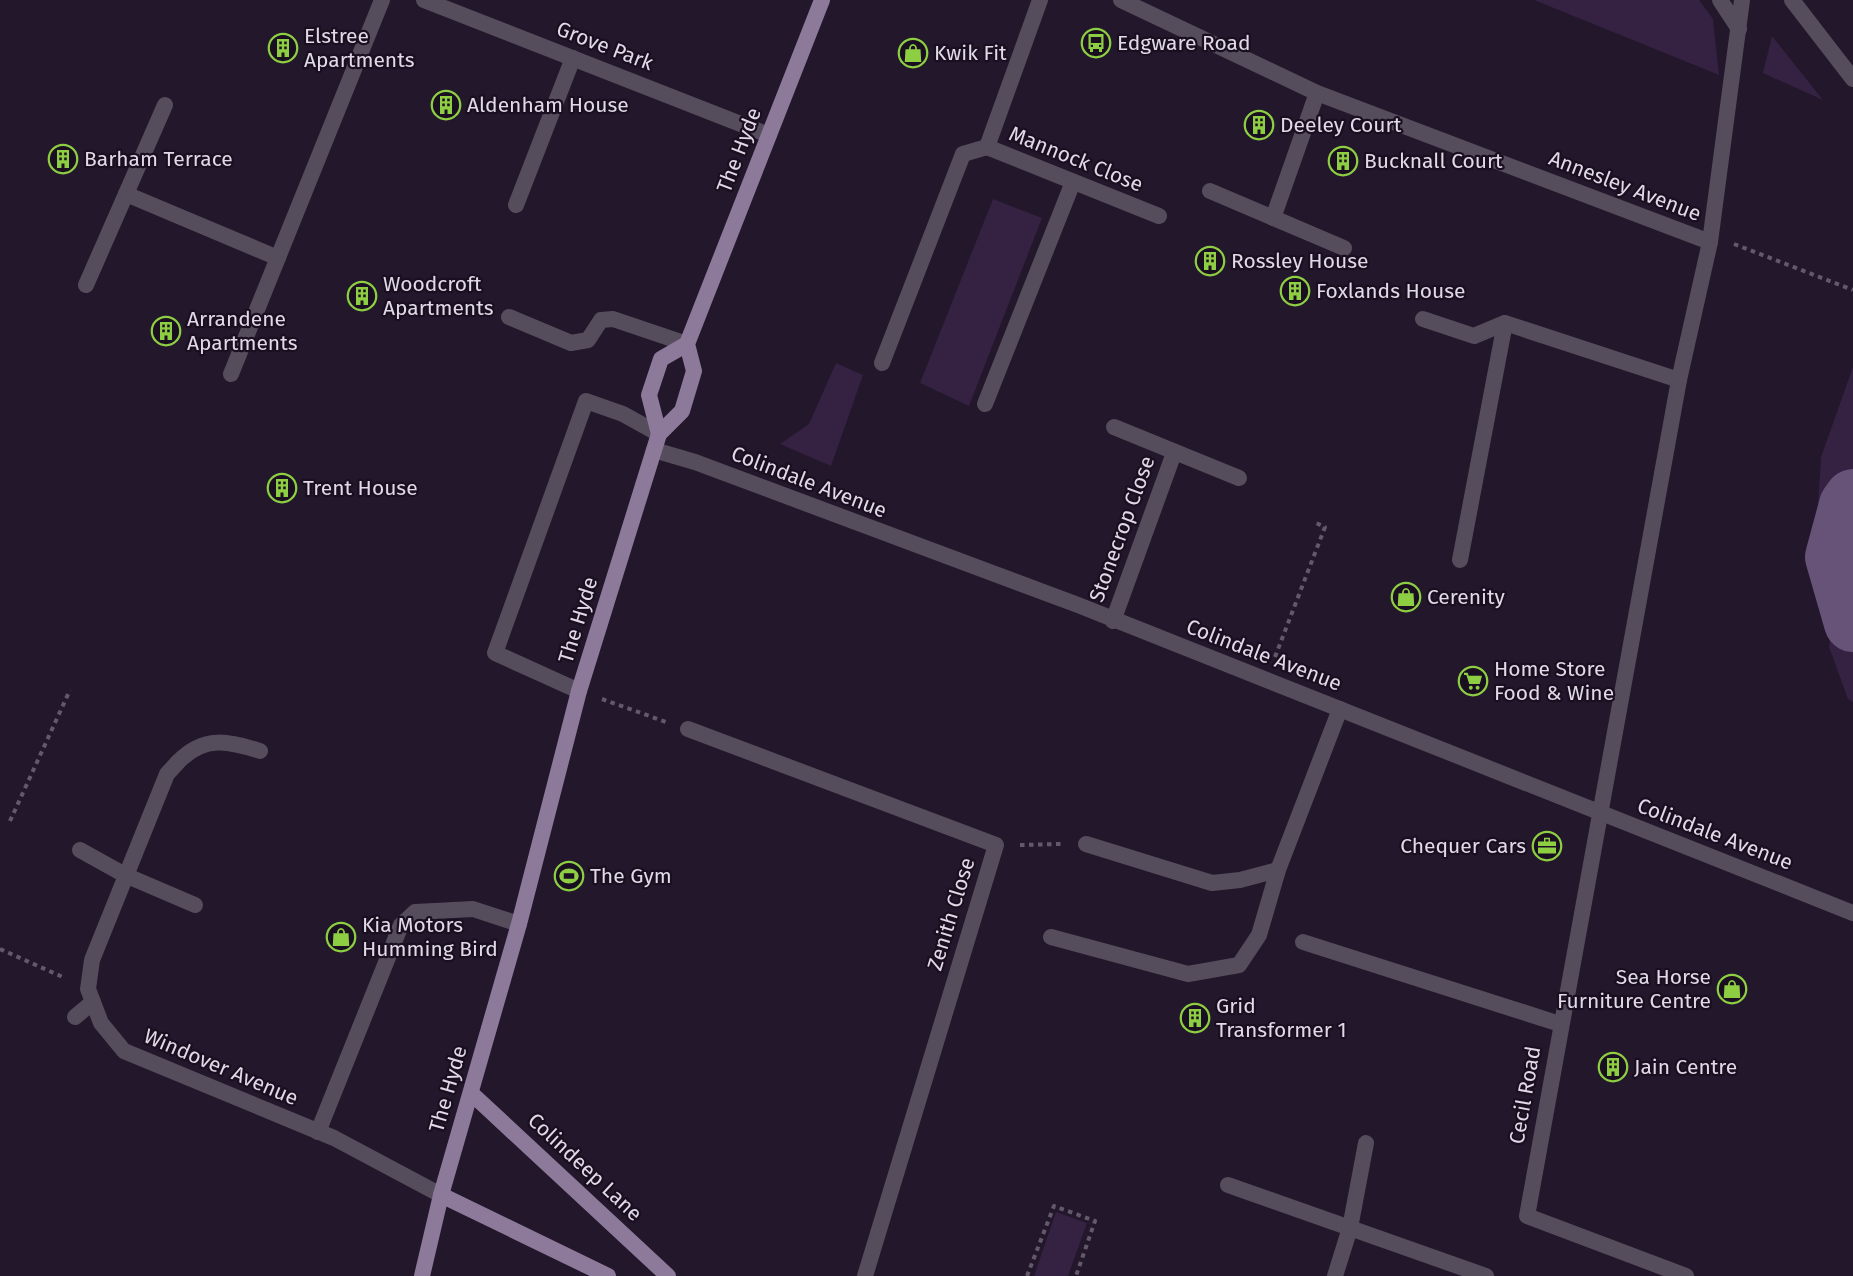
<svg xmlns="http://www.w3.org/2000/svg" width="1853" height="1276" font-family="'Fira Sans',sans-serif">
	<rect width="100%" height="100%" fill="#23172b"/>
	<g fill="#352142">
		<path d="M 1534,0 L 1699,0 L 1713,19 L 1719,75 Z"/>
		<path d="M 1772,36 L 1823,100 L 1763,73 Z"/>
		<path d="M 993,199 L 1042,218 L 969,406 L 920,383 Z"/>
		<path d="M 836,363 L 863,375 L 831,466 L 780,444 L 809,424 Z"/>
		<path d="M 1853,367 L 1853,702 L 1848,699 L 1829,647 L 1839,572 L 1815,554 L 1821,457 Z"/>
		<path d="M 1056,1212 L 1087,1223 L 1068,1276 L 1034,1276 Z"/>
	</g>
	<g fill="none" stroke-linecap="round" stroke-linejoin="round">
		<path stroke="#685378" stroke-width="58" d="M 1853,498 L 1848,505 L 1834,557 L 1853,623"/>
		<g stroke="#64596b" stroke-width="4" stroke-dasharray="4.5 4.5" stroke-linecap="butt">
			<path d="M 1734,244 L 1853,290"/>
			<path d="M 1275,657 L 1325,527 L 1316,523"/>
			<path d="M 602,699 L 666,722"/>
			<path d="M 10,821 L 70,690"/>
			<path d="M 1020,845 L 1061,844"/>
			<path d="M 0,949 L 65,978"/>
			<path d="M 1027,1276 L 1054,1206 L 1095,1221 L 1076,1276"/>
		</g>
		<g stroke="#554c5c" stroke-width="16">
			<path d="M 1720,0 L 1739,29"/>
			<path d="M 1792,0 L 1853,79"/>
			<path d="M 126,194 L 278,258"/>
			<path d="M 516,205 L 573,58"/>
			<path d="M 86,285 L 165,105"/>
			<path d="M 509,317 L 571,343 L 588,340 L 601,320 L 613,319 L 687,344"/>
			<path d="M 1423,319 L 1474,336 L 1505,323 L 1679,380"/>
			<path d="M 882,363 L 963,154 L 987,147"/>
			<path d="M 231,374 L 382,0"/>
			<path d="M 985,404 L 1073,182"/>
			<path d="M 1460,560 L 1505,323"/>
			<path d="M 579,691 L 495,653 L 586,401 L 623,414 L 659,434"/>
			<path d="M 178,762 C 204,735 229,741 260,751"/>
			<path d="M 1086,844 L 1212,883 L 1240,880 L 1278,870"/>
			<path d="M 80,850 L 125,875 L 195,905"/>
			<path d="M 1051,937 L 1188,974 L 1239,965 L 1259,935 L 1278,870 L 1340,709"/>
			<path d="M 1303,942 L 1560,1024"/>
			<path d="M 75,1017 L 93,1002"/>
			<path d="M 318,1132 L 401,925 L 415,912 L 473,909 L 519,924"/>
			<path d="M 1228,1185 L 1486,1276"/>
			<path d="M 1335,1276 L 1350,1228 L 1366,1143"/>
		</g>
		<g stroke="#554c5c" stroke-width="16">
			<path d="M 424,0 L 769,135"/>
			<path d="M 1040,0 L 987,147 L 1159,216"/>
			<path d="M 1121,0 L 1317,93 L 1710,242"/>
			<path d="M 1210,191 L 1344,248"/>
			<path d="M 1273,218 L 1317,93"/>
			<path d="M 1114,427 L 1239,478"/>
			<path d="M 1113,621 L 1174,453"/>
			<path d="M 688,729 L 996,845 L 865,1276"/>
			<path d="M 178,762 L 167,774 L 92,960 L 88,989 L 101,1023 L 124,1051 L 334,1138 L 441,1195"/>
			<path d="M 1686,1276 L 1527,1216 L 1679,380 L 1710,242 L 1742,0"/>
		</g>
		<path stroke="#554c5c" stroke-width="16" d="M 654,450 L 695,462 L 1078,605 L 1853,913"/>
		<g stroke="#8d7a9b" stroke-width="16">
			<path d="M 659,434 L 649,395 L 661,359 L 687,344"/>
			<path d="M 471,1093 L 668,1276"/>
			<path d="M 441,1195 L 608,1276"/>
			<path d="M 422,1276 L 441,1195 L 519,924 L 579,691 L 654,450 L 659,434 L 682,411 L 694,371 L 687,344 L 822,0"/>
		</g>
	</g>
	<defs>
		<g id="bus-ring" transform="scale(1.5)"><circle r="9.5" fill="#1a0e21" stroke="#8ece43" stroke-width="1.5"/><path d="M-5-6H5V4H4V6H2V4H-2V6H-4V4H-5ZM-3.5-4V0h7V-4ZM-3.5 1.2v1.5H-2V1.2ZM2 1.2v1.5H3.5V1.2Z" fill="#8ece43"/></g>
		<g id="building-ring" transform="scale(1.5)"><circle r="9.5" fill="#1a0e21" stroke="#8ece43" stroke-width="1.5"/><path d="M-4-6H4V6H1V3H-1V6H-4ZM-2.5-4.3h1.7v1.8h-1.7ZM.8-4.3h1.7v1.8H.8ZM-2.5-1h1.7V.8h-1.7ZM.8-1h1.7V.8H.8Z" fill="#8ece43"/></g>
		<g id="shop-ring" transform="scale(1.5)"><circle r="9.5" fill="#1a0e21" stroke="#8ece43" stroke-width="1.5"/><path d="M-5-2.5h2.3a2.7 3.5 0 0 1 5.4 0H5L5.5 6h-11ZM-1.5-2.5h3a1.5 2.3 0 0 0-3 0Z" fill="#8ece43"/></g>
		<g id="supermarket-ring" transform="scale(1.5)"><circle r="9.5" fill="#1a0e21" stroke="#8ece43" stroke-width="1.5"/><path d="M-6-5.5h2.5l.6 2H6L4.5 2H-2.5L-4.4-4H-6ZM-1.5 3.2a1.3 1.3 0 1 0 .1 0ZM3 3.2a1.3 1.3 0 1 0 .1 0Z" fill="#8ece43"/></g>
		<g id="office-ring" transform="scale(1.5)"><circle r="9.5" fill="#1a0e21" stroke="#8ece43" stroke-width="1.5"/><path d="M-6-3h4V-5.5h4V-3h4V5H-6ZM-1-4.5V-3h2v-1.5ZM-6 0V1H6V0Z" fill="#8ece43"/></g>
		<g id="stadium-ring" transform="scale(1.5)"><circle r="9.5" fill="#1a0e21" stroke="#8ece43" stroke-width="1.5"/><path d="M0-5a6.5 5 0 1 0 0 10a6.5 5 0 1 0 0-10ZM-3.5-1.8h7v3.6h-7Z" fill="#8ece43"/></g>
	</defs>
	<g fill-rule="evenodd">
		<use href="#bus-ring" x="1096" y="43"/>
		<use href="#building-ring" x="283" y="48"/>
		<use href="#shop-ring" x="913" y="53"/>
		<use href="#building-ring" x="446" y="105"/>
		<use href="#building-ring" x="1259" y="125"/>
		<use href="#building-ring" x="63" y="159"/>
		<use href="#building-ring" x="1343" y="161"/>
		<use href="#building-ring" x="1210" y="261"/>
		<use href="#building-ring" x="1295" y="291"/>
		<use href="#building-ring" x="362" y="296"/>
		<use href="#building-ring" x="166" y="331"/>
		<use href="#building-ring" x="282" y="488"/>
		<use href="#shop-ring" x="1406" y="597"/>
		<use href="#supermarket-ring" x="1473" y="681"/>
		<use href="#office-ring" x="1547" y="846"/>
		<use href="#stadium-ring" x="569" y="876"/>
		<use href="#shop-ring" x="341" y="937"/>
		<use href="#shop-ring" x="1732" y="989"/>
		<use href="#building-ring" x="1195" y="1018"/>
		<use href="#building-ring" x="1613" y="1067"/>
	</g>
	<g text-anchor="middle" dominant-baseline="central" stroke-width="4.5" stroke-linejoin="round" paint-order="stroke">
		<g font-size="21" fill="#e0d9e6" stroke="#1a0e21" text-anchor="start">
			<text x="304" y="36">Elstree<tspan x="304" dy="24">Apartments</tspan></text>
			<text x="1117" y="43">Edgware Road</text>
			<text x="934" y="53">Kwik Fit</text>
			<text x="467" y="105">Aldenham House</text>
			<text x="1280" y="125">Deeley Court</text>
			<text x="84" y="159">Barham Terrace</text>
			<text x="1364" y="161">Bucknall Court</text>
			<text x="1231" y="261">Rossley House</text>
			<text x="383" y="284">Woodcroft<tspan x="383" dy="24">Apartments</tspan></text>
			<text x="1316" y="291">Foxlands House</text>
			<text x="187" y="319">Arrandene<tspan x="187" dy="24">Apartments</tspan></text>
			<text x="303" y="488">Trent House</text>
			<text x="1427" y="597">Cerenity</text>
			<text x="1494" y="669">Home Store<tspan x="1494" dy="24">Food &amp; Wine</tspan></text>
			<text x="1526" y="846" text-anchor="end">Chequer Cars</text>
			<text x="590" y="876">The Gym</text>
			<text x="362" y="925">Kia Motors<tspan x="362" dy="24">Humming Bird</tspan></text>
			<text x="1711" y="977" text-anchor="end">Sea Horse<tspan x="1711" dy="24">Furniture Centre</tspan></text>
			<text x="1216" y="1006">Grid<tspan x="1216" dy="24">Transformer 1</tspan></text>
			<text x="1634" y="1067">Jain Centre</text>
		</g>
		<g font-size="21" fill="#e0d9e6" stroke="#1a0e21">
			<text transform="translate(605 46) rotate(21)">Grove Park</text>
			<text transform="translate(739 150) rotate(-69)">The Hyde</text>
			<text transform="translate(1076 159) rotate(22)">Mannock Close</text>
			<text transform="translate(1625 186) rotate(21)">Annesley Avenue</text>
			<text transform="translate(809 482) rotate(21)">Colindale Avenue</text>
			<text transform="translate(1122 529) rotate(-70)">Stonecrop Close</text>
			<text transform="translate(578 620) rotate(-73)">The Hyde</text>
			<text transform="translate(1264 655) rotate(21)">Colindale Avenue</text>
			<text transform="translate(1715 834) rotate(21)">Colindale Avenue</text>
			<text transform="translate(951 914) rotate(-73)">Zenith Close</text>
			<text transform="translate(221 1067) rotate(23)">Windover Avenue</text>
			<text transform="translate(448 1089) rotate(-74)">The Hyde</text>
			<text transform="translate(1525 1095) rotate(-80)">Cecil Road</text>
			<text transform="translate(585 1167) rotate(43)">Colindeep Lane</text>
		</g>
	</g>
</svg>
